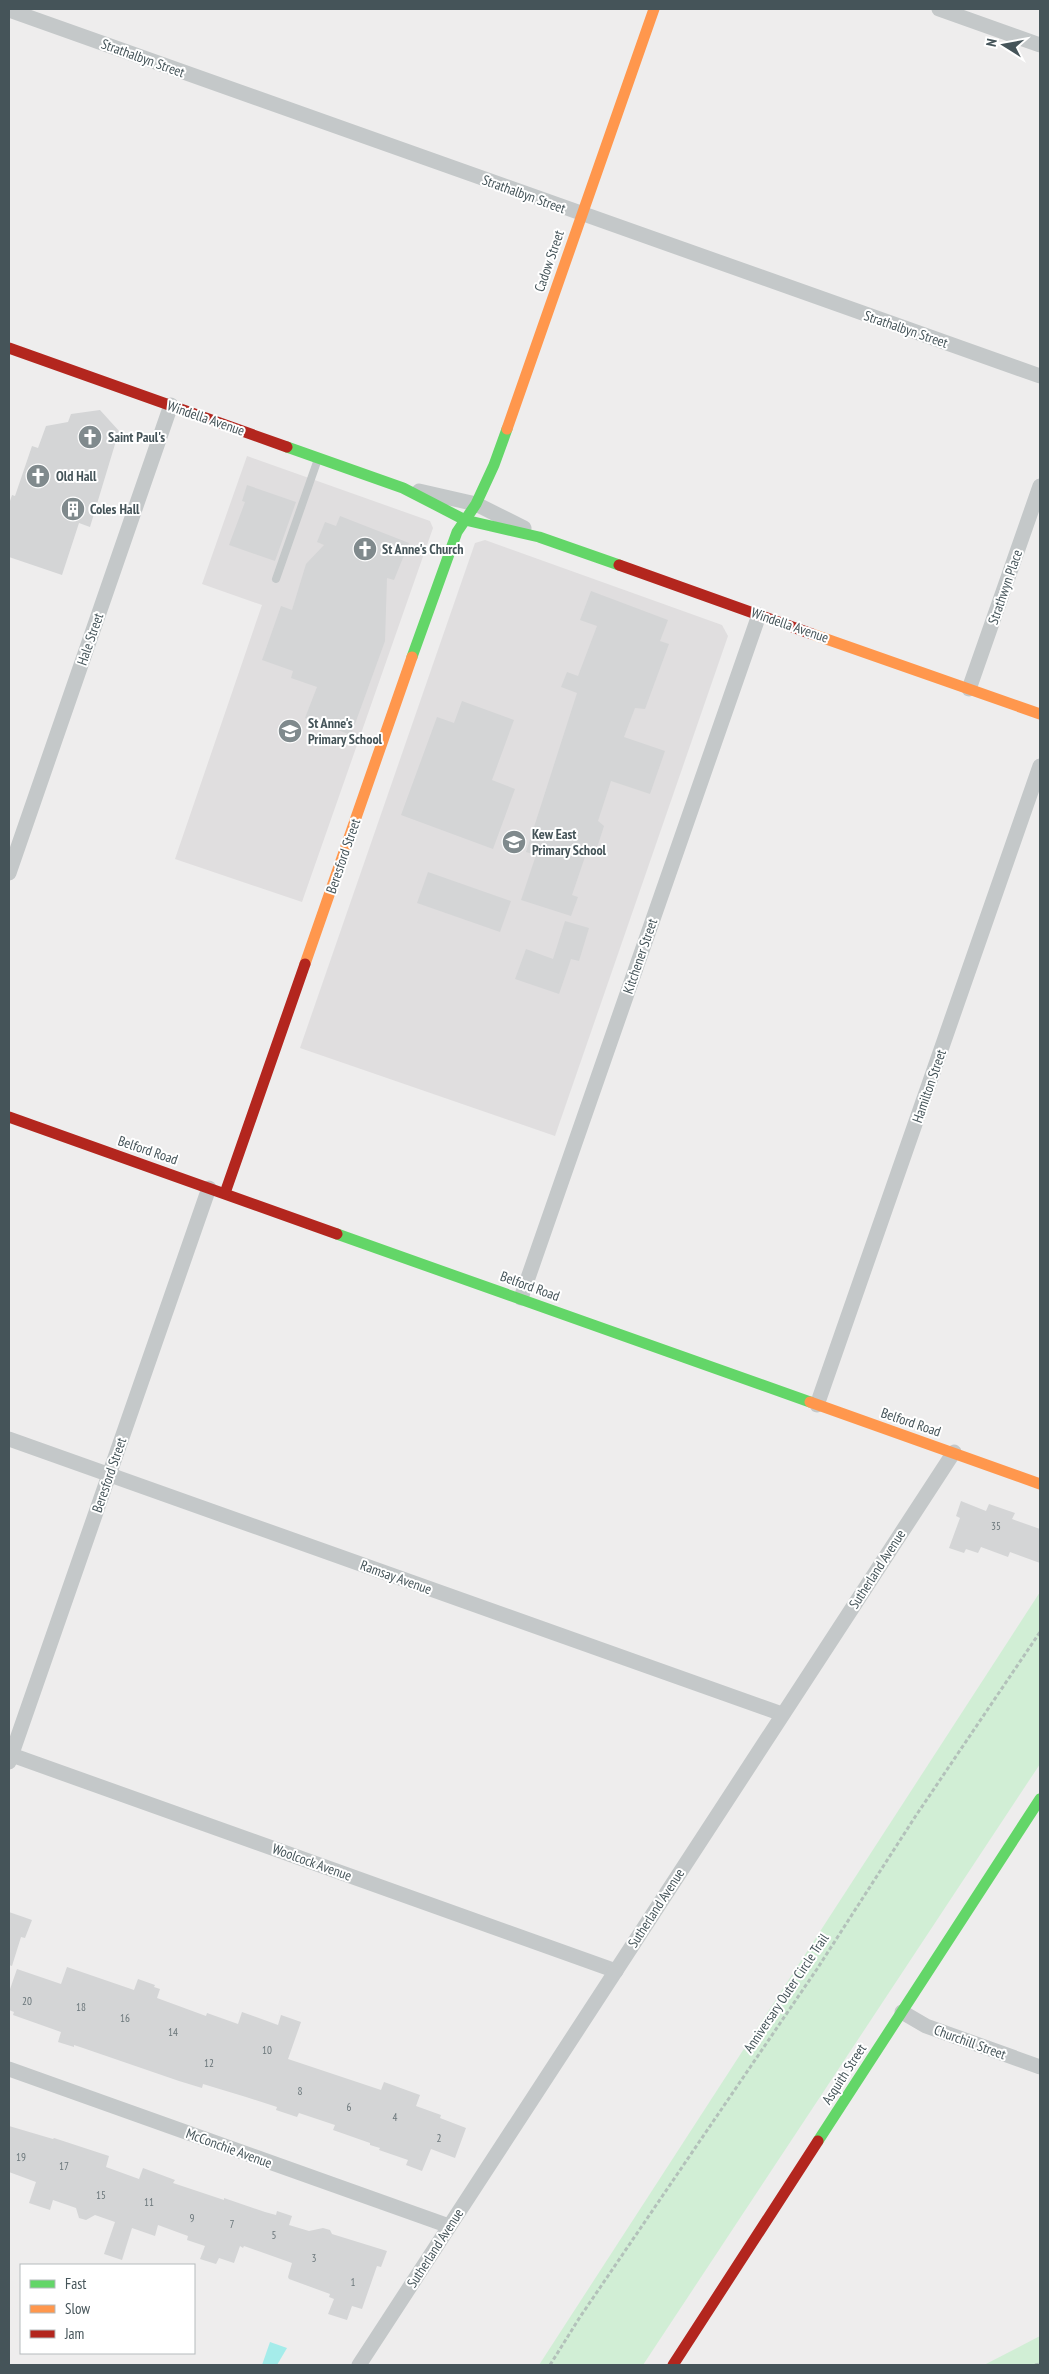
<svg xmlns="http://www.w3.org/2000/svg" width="1049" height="2374" font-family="'PT Sans Narrow',sans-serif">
	<rect width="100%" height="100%" fill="#eeeded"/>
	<g fill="#e0dedf">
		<path d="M 247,456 L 430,521 L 433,528 L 302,902 L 175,859 L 262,605 L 202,584 Z"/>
		<path d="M 485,540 L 722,625 L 728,636 L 555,1136 L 300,1048 L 475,543 Z"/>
	</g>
	<g fill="#d1eed5">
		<path d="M 1040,1592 L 1040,1764 L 643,2365 L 539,2365 Z"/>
		<path d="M 1040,2336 L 1040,2365 L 984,2365 Z"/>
	</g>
	<path fill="#a5ecea" d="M 270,2342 L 287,2348 L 277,2365 L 262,2365 Z"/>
	<g fill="#d4d5d6">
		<path d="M 100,410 L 119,431 L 90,527 L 79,523 L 62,575 L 9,557 L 9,504 L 12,495 L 15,496 L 32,446 L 38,448 L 46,426 L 68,422 L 71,414 Z"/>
		<path d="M 247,485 L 296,502 L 275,561 L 229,545 L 245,502 L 242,501 Z"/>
		<path d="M 340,516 L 409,543 L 394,580 L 387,578 L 385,641 L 351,735 L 305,718 L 317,687 L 291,678 L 293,671 L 262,660 L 281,606 L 292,610 L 306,564 L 324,545 L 317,542 L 325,522 L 336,526 Z"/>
		<path d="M 591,591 L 668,620 L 660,641 L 669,644 L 645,709 L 635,708 L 624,737 L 665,751 L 650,794 L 611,781 L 598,821 L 604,826 L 596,851 L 588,848 L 572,895 L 578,897 L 571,916 L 521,900 L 536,855 L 526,852 L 577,693 L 561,687 L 567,672 L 578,676 L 597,626 L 580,620 Z"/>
		<path d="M 462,701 L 514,720 L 492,780 L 515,789 L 493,849 L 401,815 L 437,717 L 454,723 Z"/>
		<path d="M 428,872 L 511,901 L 500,932 L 417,903 Z"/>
		<path d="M 565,921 L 589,928 L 579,961 L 571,959 L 559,994 L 515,979 L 526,949 L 553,959 Z"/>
		<path d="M 961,1501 L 986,1511 L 989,1504 L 1015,1513 L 1012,1519 L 1040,1529 L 1040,1563 L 1010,1552 L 1008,1557 L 981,1547 L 978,1553 L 966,1549 L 964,1553 L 949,1548 L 960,1518 L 956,1516 Z"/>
		<path d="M 9,1912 L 32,1920 L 25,1938 L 21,1937 L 12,1966 L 9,1965 Z"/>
		<path d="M 67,1967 L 134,1990 L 138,1979 L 155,1985 L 154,1987 L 160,1989 L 157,1998 L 206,2016 L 207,2013 L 238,2024 L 242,2012 L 278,2025 L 281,2015 L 301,2022 L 288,2059 L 381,2090 L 384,2082 L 420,2095 L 416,2106 L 441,2115 L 440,2118 L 466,2128 L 455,2158 L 431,2149 L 422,2171 L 406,2165 L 408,2160 L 379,2150 L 380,2148 L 370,2145 L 370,2143 L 333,2130 L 335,2125 L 299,2113 L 297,2117 L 276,2110 L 277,2107 L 246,2097 L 203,2084 L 202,2088 L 179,2081 L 83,2048 L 74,2045 L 74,2047 L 58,2042 L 61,2032 L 13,2015 L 14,2012 L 9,2010 L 9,1992 L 17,1969 L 61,1984 Z"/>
		<path d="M 9,2126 L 53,2139 L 54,2138 L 109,2156 L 106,2167 L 139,2179 L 143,2168 L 175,2180 L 173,2183 L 224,2200 L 224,2198 L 265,2212 L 276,2215 L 277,2211 L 292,2216 L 289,2225 L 309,2231 L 323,2228 L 330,2230 L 332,2234 L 387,2251 L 381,2267 L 377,2266 L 362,2309 L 352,2306 L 347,2320 L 328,2314 L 334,2299 L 329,2297 L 330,2294 L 289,2279 L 288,2277 L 292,2263 L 244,2246 L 243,2248 L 240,2246 L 234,2263 L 219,2258 L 216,2264 L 200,2259 L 205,2246 L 187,2240 L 188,2236 L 158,2225 L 155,2236 L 132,2228 L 122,2260 L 104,2254 L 115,2222 L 95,2215 L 86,2220 L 79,2218 L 76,2208 L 53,2200 L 50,2210 L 29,2203 L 36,2182 L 9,2172 Z"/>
	</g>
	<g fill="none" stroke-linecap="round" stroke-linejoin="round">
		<g stroke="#b3c1ba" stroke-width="3" stroke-dasharray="4 2.5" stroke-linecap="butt">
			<path d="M 550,2365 L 580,2317 L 817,1969 L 915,1817 L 1040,1632"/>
			<path d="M 1035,2365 L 1040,2364"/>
		</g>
		<path stroke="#c4c8c9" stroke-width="8" d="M 276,579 L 318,459"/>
		<g stroke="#c4c8c9" stroke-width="15">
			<path d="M 939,9 L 1040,45"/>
			<path d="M 9,10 L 1040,376"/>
			<path d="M 419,491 L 476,504 L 524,528"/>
			<path d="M 969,689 L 1040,486"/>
			<path d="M 9,873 L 171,405"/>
			<path d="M 521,1298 L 759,615"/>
			<path d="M 817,1405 L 1040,766"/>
			<path d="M 9,1439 L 782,1714"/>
			<path d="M 9,1754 L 616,1971"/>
			<path d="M 9,1762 L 209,1188"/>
			<path d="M 902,2012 L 926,2026 L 1040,2067"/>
			<path d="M 9,2069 L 449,2226"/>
			<path d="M 359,2365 L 954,1452"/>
		</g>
		<g stroke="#63d668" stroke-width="11">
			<path d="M 287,447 L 403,488 L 465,520 L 539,537 L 619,565"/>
			<path d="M 412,657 L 457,532 L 476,504 L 494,465 L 507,429"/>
			<path d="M 337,1234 L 810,1402"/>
			<path d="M 818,2141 L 1040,1799"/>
		</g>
		<g stroke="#ff974d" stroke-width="11">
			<path d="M 507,429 L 654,9"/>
			<path d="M 812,634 L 1040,714"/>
			<path d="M 305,964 L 412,657"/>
			<path d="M 810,1402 L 1040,1484"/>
		</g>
		<g stroke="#b3261e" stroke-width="11">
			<path d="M 9,348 L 287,447"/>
			<path d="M 619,565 L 812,634"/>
			<path d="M 9,1117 L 337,1234"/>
			<path d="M 225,1193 L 305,964"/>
			<path d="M 673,2365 L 818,2141"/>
		</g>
	</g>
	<defs>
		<g id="church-disc" transform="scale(1.25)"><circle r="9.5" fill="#808a8d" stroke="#fff"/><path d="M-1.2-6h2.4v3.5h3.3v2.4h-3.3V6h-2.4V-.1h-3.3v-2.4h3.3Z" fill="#fff"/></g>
		<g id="building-disc" transform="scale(1.25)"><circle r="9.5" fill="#808a8d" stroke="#fff"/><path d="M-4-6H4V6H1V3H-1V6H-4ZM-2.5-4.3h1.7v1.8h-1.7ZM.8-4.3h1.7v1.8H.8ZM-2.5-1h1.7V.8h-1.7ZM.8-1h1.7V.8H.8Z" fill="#fff"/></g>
		<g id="school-disc" transform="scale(1.25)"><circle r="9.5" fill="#808a8d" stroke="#fff"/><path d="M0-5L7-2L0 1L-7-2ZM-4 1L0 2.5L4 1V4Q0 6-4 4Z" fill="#fff"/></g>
	</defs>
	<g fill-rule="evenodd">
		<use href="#church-disc" x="90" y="437"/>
		<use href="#church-disc" x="38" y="476"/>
		<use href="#building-disc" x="73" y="509"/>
		<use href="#church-disc" x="365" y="549"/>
		<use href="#school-disc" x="290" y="731"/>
		<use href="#school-disc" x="514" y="842"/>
	</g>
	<g text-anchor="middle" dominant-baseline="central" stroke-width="4" stroke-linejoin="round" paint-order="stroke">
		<g font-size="11" fill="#6a767a">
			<text x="996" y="1526">35</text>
			<text x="27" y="2001">20</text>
			<text x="81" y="2007">18</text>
			<text x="125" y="2018">16</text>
			<text x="173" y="2032">14</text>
			<text x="267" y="2050">10</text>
			<text x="209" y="2063">12</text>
			<text x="300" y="2091">8</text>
			<text x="349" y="2107">6</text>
			<text x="395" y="2117">4</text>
			<text x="439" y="2138">2</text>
			<text x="21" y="2157">19</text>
			<text x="64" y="2166">17</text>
			<text x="101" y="2195">15</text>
			<text x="149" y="2202">11</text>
			<text x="192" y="2218">9</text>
			<text x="232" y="2224">7</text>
			<text x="274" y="2235">5</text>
			<text x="314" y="2258">3</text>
			<text x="353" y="2282">1</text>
		</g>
		<g font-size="14" fill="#455459" stroke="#fff">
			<text transform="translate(143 58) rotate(20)">Strathalbyn Street</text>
			<text transform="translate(524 194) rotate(20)">Strathalbyn Street</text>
			<text transform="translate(549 261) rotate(-71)">Cadow Street</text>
			<text transform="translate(906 329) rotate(19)">Strathalbyn Street</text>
			<text transform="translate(206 418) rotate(19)">Windella Avenue</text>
			<text transform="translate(1005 587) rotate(-71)">Strathwyn Place</text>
			<text transform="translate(790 625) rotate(19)">Windella Avenue</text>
			<text transform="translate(90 639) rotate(-71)">Hale Street</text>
			<text transform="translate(343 856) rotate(-71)">Beresford Street</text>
			<text transform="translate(640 956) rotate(-71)">Kitchener Street</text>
			<text transform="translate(929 1086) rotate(-71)">Hamilton Street</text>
			<text transform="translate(148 1150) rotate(19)">Belford Road</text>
			<text transform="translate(530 1286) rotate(20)">Belford Road</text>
			<text transform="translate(911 1422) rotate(19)">Belford Road</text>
			<text transform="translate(109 1475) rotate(-71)">Beresford Street</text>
			<text transform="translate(877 1569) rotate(-57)">Sutherland Avenue</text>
			<text transform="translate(396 1577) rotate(20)">Ramsay Avenue</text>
			<text transform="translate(312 1862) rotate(20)">Woolcock Avenue</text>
			<text transform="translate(656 1908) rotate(-57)">Sutherland Avenue</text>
			<text transform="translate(786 1993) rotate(-56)">Anniversary Outer Circle Trail</text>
			<text transform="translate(970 2042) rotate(20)">Churchill Street</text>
			<text transform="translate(844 2074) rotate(-57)">Asquith Street</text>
			<text transform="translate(229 2148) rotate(20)">McConchie Avenue</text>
			<text transform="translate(435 2248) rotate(-57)">Sutherland Avenue</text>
		</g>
		<g font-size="14" font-weight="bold" fill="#455459" stroke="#fff" text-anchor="start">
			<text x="108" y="437">Saint Paul's</text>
			<text x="56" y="476">Old Hall</text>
			<text x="90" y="509">Coles Hall</text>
			<text x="382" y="549">St Anne's Church</text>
			<text x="308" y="723">St Anne's<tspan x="308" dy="16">Primary School</tspan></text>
			<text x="532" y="834">Kew East<tspan x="532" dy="16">Primary School</tspan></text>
		</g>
	</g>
	<rect width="1049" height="2374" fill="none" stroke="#455459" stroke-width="20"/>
	<rect x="20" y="2264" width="175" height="90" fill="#ffffff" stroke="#b5bbbd"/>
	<rect x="30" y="2280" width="25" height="8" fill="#63d668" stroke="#b5bbbd"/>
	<text x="65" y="2289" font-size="15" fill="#455459">Fast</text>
	<rect x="30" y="2305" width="25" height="8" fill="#ff974d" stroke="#b5bbbd"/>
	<text x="65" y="2314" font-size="15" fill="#455459">Slow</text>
	<rect x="30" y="2330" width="25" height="8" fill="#b3261e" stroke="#b5bbbd"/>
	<text x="65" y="2339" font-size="15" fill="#455459">Jam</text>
	<g transform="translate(1004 45) rotate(281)" stroke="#ffffff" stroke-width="4" paint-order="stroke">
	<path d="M0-4L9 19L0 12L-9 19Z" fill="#455459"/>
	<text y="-8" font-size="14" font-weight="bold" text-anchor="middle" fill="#455459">N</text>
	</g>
</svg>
